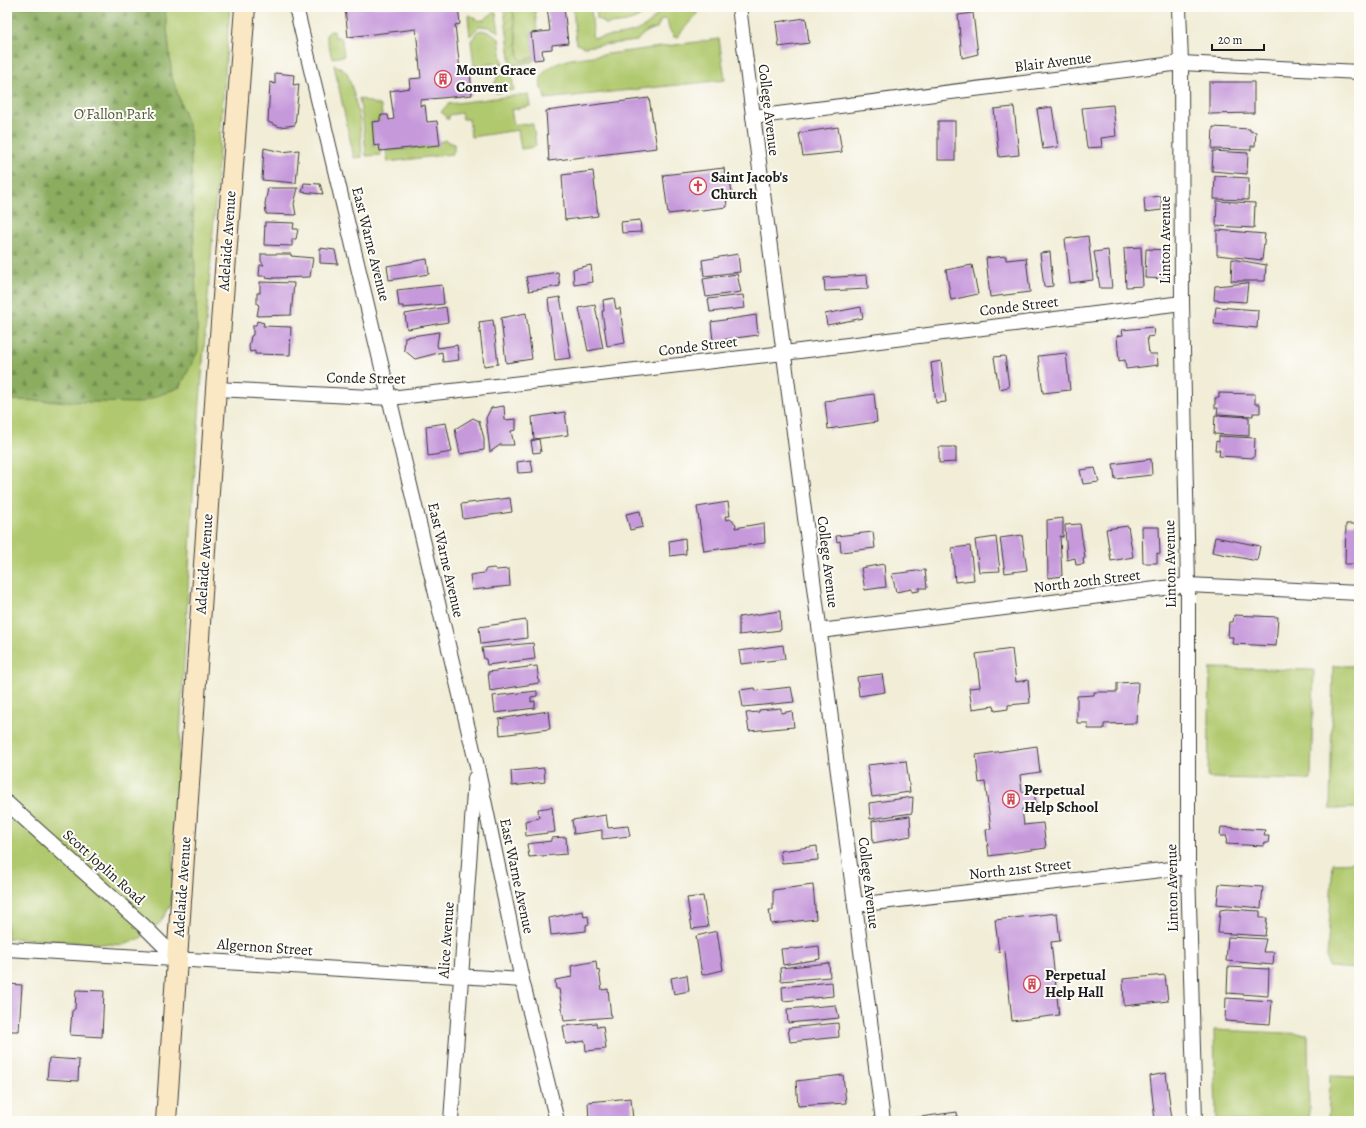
<svg xmlns="http://www.w3.org/2000/svg" width="1366" height="1128" font-family="Alegreya,serif">
	<defs>
		<pattern id="forest-firs" width="22" height="20" patternUnits="userSpaceOnUse"><rect width="22" height="20" fill="#8cad61"/><path d="M5 1l3.5 6h-7zM16 11l3.5 6h-7z" fill="#728c4f"/></pattern>
		<pattern id="garden-furrows" width="10" height="10" patternUnits="userSpaceOnUse"><rect width="10" height="10" fill="#b1c96e"/><path d="M-1 1l2-2M0 10L10 0M9 11l2-2" fill="none" stroke="#98ac5f"/></pattern>
	</defs>
	<rect width="100%" height="100%" fill="#fdfcf7"/>
	<filter id="ink" filterUnits="userSpaceOnUse"><feTurbulence type="fractalNoise" baseFrequency=".025" numOctaves="2"/><feDisplacementMap in="SourceGraphic" scale="8" xChannelSelector="R" yChannelSelector="G"/><feConvolveMatrix kernelMatrix="1 2 1 2 8 2 1 2 1" color-interpolation-filters="sRGB"/></filter>
	<filter id="wash" filterUnits="userSpaceOnUse"><feTurbulence type="fractalNoise" baseFrequency=".012" numOctaves="4" result="noise"/><feDisplacementMap in="SourceGraphic" scale="16" xChannelSelector="R" yChannelSelector="G"/><feGaussianBlur stdDeviation="0.9" result="paint"/><feColorMatrix in="noise" values="0 0 0 0 0 0 0 0 0 0 0 0 0 0 0 0 0 1.4 0 .05"/><feComposite in="paint" operator="in"/></filter>
	<g filter="url(#wash)">
		<rect width="100%" height="100%" fill="#f1edd7"/>
		<g fill="#b1c96e" stroke="#667245">
			<path d="M 7,7 L 230,7 L 193,494 L 171,905 L 159,924 L 139,939 L 123,945 L 7,938 Z"/>
			<path d="M 573,7 L 591,7 L 593,31 L 592,35 L 594,38 C 624,34 646,36 662,7 L 701,7 L 695,16 L 677,37 L 674,37 L 669,29 L 667,20 L 664,19 L 661,20 L 657,28 C 648,30 642,34 637,41 L 584,47 L 577,44 L 576,41 Z"/>
			<path d="M 596,7 L 649,7 C 638,23 623,23 605,24 L 603,21 L 597,19 Z"/>
			<path d="M 535,9 L 537,32 L 531,33 L 534,57 L 522,61 L 519,59 L 513,10 Z"/>
			<path d="M 494,12 L 496,13 L 499,32 L 489,27 L 480,26 L 470,36 L 468,16 L 470,15 C 483,25 484,19 494,12 Z"/>
			<path d="M 481,30 L 492,33 L 499,39 L 503,67 L 498,68 L 497,63 L 474,66 L 471,41 L 477,32 Z"/>
			<path d="M 330,31 L 334,31 L 335,37 L 339,37 L 342,40 L 344,56 L 332,58 L 326,35 Z"/>
			<path d="M 719,39 L 725,80 L 545,99 L 544,90 L 541,89 C 537,69 555,64 571,59 Z"/>
			<path d="M 334,65 L 342,68 L 347,73 L 353,91 L 360,121 L 362,157 L 354,158 Z"/>
			<path d="M 511,71 L 514,90 L 497,93 L 495,92 L 494,85 L 499,73 Z"/>
			<path d="M 528,94 L 530,106 L 511,110 L 514,125 L 533,124 L 536,146 L 534,147 L 521,149 L 518,130 L 471,137 L 469,119 L 463,119 L 461,113 L 449,115 L 449,119 L 446,119 L 445,115 L 441,112 L 448,104 Z"/>
			<path d="M 359,98 L 381,106 L 382,115 L 380,116 L 380,121 L 372,122 L 374,146 L 379,145 L 381,155 L 366,156 L 363,121 Z"/>
			<path d="M 445,140 L 454,144 L 454,151 L 452,154 L 388,162 L 386,151 L 439,145 L 440,142 Z"/>
			<path d="M 1333,666 L 1359,666 L 1359,808 L 1330,809 Z"/>
			<path d="M 1210,668 L 1314,670 L 1311,780 L 1208,778 Z"/>
			<path d="M 1359,862 L 1359,969 L 1328,967 L 1327,957 L 1333,863 Z"/>
			<path d="M 1214,1030 L 1308,1034 L 1309,1121 L 1216,1121 Z"/>
			<path d="M 1330,1076 L 1359,1077 L 1359,1121 L 1328,1121 Z"/>
		</g>
		<path fill="url(#forest-firs)" stroke="#54643e" d="M 7,7 L 165,7 L 172,77 L 190,131 L 198,351 L 180,387 L 139,403 L 7,400 Z"/>
		<path fill="url(#garden-furrows)" stroke="#667245" d="M 504,10 L 513,10 L 519,59 L 522,61 L 534,57 L 534,60 L 531,62 L 511,66 Z"/>
		<g id="blocks">
			<g fill="#c699db">
				<path d="M 345,7 L 458,7 L 460,24 L 455,25 L 460,70 L 470,69 L 472,95 L 420,100 L 420,106 L 425,105 L 427,122 L 437,121 L 440,145 L 380,151 L 379,145 L 374,146 L 372,122 L 380,121 L 380,116 L 382,115 L 388,115 L 389,120 L 394,119 L 390,91 L 410,88 L 409,79 L 421,78 L 416,29 L 348,37 Z"/>
				<path d="M 547,7 L 564,7 L 568,43 L 552,45 L 552,49 L 542,50 L 543,59 L 534,60 L 531,33 L 550,31 Z"/>
				<path d="M 973,13 L 978,54 L 962,58 L 958,15 Z"/>
				<path d="M 806,18 L 809,43 L 779,47 L 776,22 Z"/>
				<path d="M 275,73 L 294,75 L 293,85 L 299,84 L 295,125 L 280,127 L 268,122 L 270,82 L 275,84 Z"/>
				<path d="M 1209,82 L 1254,82 L 1254,113 L 1209,114 Z"/>
				<path d="M 649,98 L 657,148 L 549,161 L 546,111 Z"/>
				<path d="M 1113,105 L 1116,136 L 1101,138 L 1102,147 L 1087,148 L 1082,108 Z"/>
				<path d="M 1014,107 L 1019,155 L 999,157 L 994,109 Z"/>
				<path d="M 1052,107 L 1058,147 L 1043,149 L 1037,109 Z"/>
				<rect x="938" y="121" width="17" height="39"/>
				<path d="M 838,127 L 842,152 L 803,156 L 799,133 Z"/>
				<path d="M 1213,127 L 1250,129 L 1250,131 L 1256,132 L 1255,146 L 1251,146 L 1251,150 L 1212,149 Z"/>
				<path d="M 264,148 L 282,152 L 299,150 L 296,183 L 262,180 Z"/>
				<path d="M 1213,151 L 1248,153 L 1247,174 L 1212,171 Z"/>
				<path d="M 724,168 L 725,179 L 730,179 L 732,193 L 726,194 L 727,207 L 668,214 L 663,175 Z"/>
				<path d="M 593,171 L 598,216 L 565,220 L 562,175 Z"/>
				<path d="M 1215,176 L 1249,178 L 1248,200 L 1214,199 Z"/>
				<path d="M 304,183 L 320,184 L 323,194 L 302,192 Z"/>
				<path d="M 268,188 L 298,188 L 294,204 L 296,215 L 266,214 L 265,204 Z"/>
				<path d="M 1161,196 L 1162,210 L 1145,212 L 1144,198 Z"/>
				<path d="M 1217,201 L 1255,203 L 1254,228 L 1216,226 Z"/>
				<path d="M 640,220 L 641,232 L 622,233 L 621,222 Z"/>
				<path d="M 265,222 L 294,223 L 293,229 L 298,229 L 296,239 L 292,239 L 292,246 L 264,245 Z"/>
				<path d="M 1217,230 L 1265,234 L 1262,260 L 1217,255 Z"/>
				<path d="M 1088,236 L 1093,280 L 1070,283 L 1065,239 Z"/>
				<path d="M 1141,247 L 1143,286 L 1126,287 L 1124,248 Z"/>
				<path d="M 320,248 L 335,250 L 338,264 L 320,263 Z"/>
				<path d="M 1146,249 L 1169,250 L 1168,279 L 1145,278 Z"/>
				<path d="M 1108,250 L 1112,288 L 1100,288 L 1094,252 Z"/>
				<path d="M 1050,252 L 1053,286 L 1044,287 L 1040,253 Z"/>
				<path d="M 261,254 L 291,254 L 291,256 L 313,258 L 310,277 L 273,278 L 273,279 L 266,278 L 267,276 L 259,276 L 260,265 L 264,265 L 261,261 Z"/>
				<path d="M 738,254 L 740,272 L 704,276 L 702,260 Z"/>
				<path d="M 1006,256 L 1006,260 L 1026,258 L 1030,292 L 990,297 L 986,258 Z"/>
				<path d="M 427,259 L 429,274 L 389,280 L 387,266 Z"/>
				<path d="M 1232,259 L 1266,265 L 1265,281 L 1231,281 Z"/>
				<path d="M 591,265 L 593,282 L 574,285 L 573,269 Z"/>
				<path d="M 972,265 L 978,294 L 951,300 L 946,270 Z"/>
				<path d="M 558,272 L 560,286 L 529,291 L 526,277 Z"/>
				<path d="M 737,274 L 741,292 L 706,297 L 703,279 Z"/>
				<path d="M 867,275 L 868,289 L 825,291 L 824,278 Z"/>
				<path d="M 260,282 L 294,283 L 291,315 L 257,316 L 259,305 L 257,304 L 257,293 L 260,293 Z"/>
				<path d="M 1248,283 L 1246,302 L 1214,300 L 1215,286 Z"/>
				<path d="M 442,285 L 444,304 L 403,308 L 403,306 L 399,306 L 397,290 Z"/>
				<path d="M 743,295 L 745,308 L 710,312 L 708,299 Z"/>
				<path d="M 560,297 L 571,358 L 555,360 L 548,299 Z"/>
				<path d="M 614,298 L 616,309 L 620,308 L 625,343 L 607,346 L 602,311 L 604,311 L 603,300 Z"/>
				<path d="M 595,305 L 603,348 L 588,351 L 579,308 Z"/>
				<path d="M 446,307 L 448,322 L 407,329 L 405,314 Z"/>
				<path d="M 861,307 L 863,318 L 827,325 L 825,314 Z"/>
				<path d="M 1216,307 L 1258,310 L 1257,328 L 1214,324 Z"/>
				<path d="M 526,313 L 532,359 L 506,363 L 501,318 Z"/>
				<path d="M 756,315 L 758,335 L 713,341 L 711,322 Z"/>
				<path d="M 493,320 L 498,364 L 484,366 L 479,322 Z"/>
				<path d="M 257,321 L 264,323 L 263,326 L 291,327 L 290,355 L 255,354 L 255,351 L 250,352 L 249,347 L 251,336 L 253,335 L 253,325 L 256,325 Z"/>
				<path d="M 1153,327 L 1154,336 L 1147,337 L 1149,354 L 1157,354 L 1158,365 L 1126,369 L 1125,360 L 1119,361 L 1117,336 L 1123,335 L 1122,330 Z"/>
				<path d="M 439,332 L 437,345 L 438,348 L 457,345 L 459,360 L 443,362 L 442,352 L 415,359 L 404,350 L 405,337 Z"/>
				<path d="M 1066,353 L 1070,390 L 1043,393 L 1038,356 Z"/>
				<path d="M 1005,356 L 1009,387 L 999,389 L 994,357 Z"/>
				<path d="M 941,361 L 946,402 L 936,403 L 931,363 Z"/>
				<path d="M 1219,393 L 1255,394 L 1255,404 L 1260,404 L 1260,413 L 1253,413 L 1253,416 L 1217,414 L 1218,408 L 1215,408 L 1215,398 L 1219,398 Z"/>
				<path d="M 874,394 L 877,422 L 828,429 L 825,401 Z"/>
				<path d="M 504,406 L 505,420 L 516,419 L 516,430 L 511,431 L 514,445 L 500,445 L 490,452 L 486,418 L 491,408 Z"/>
				<path d="M 565,412 L 568,435 L 534,439 L 532,417 Z"/>
				<path d="M 1215,415 L 1249,417 L 1249,436 L 1214,434 Z"/>
				<path d="M 473,418 L 479,421 L 484,438 L 484,450 L 460,454 L 455,429 Z"/>
				<path d="M 446,423 L 452,452 L 428,456 L 426,426 Z"/>
				<path d="M 1219,436 L 1255,438 L 1254,458 L 1219,456 L 1220,450 L 1215,450 L 1216,441 L 1219,442 Z"/>
				<path d="M 539,439 L 541,452 L 533,453 L 531,441 Z"/>
				<path d="M 939,447 L 956,447 L 956,462 L 939,463 Z"/>
				<path d="M 1151,459 L 1152,475 L 1115,479 L 1113,464 Z"/>
				<path d="M 531,460 L 533,472 L 518,473 L 517,462 Z"/>
				<path d="M 1095,468 L 1099,482 L 1083,484 L 1080,470 Z"/>
				<path d="M 510,498 L 512,512 L 463,519 L 461,504 Z"/>
				<path d="M 728,502 L 730,516 L 725,516 L 726,520 L 730,519 L 736,524 L 735,528 L 764,523 L 765,543 L 704,551 L 697,507 Z"/>
				<path d="M 640,511 L 643,527 L 630,530 L 626,514 Z"/>
				<path d="M 1063,518 L 1063,537 L 1060,536 L 1062,576 L 1048,578 L 1047,520 Z"/>
				<path d="M 1080,524 L 1085,558 L 1083,559 L 1084,564 L 1076,565 L 1075,558 L 1067,560 L 1065,525 Z"/>
				<path d="M 1346,524 L 1359,524 L 1359,564 L 1345,564 Z"/>
				<path d="M 1128,526 L 1133,557 L 1111,561 L 1106,529 Z"/>
				<path d="M 1142,527 L 1159,527 L 1160,554 L 1157,553 L 1157,563 L 1143,563 Z"/>
				<path d="M 873,532 L 875,548 L 841,552 L 840,541 L 837,542 L 836,536 Z"/>
				<path d="M 1022,535 L 1027,570 L 1005,573 L 1000,538 Z"/>
				<path d="M 996,537 L 1000,571 L 979,572 L 975,540 Z"/>
				<path d="M 1215,537 L 1260,546 L 1257,561 L 1212,552 Z"/>
				<path d="M 685,538 L 686,554 L 670,556 L 669,541 Z"/>
				<path d="M 970,546 L 974,580 L 955,582 L 952,548 Z"/>
				<path d="M 884,564 L 886,587 L 865,590 L 861,568 Z"/>
				<path d="M 494,568 L 496,570 L 509,569 L 510,586 L 472,590 L 470,575 L 484,573 L 486,569 Z"/>
				<path d="M 925,570 L 927,588 L 919,588 L 919,591 L 912,592 L 912,589 L 896,592 L 892,574 Z"/>
				<path d="M 780,611 L 781,630 L 739,635 L 739,617 Z"/>
				<path d="M 1234,615 L 1278,617 L 1276,646 L 1232,644 L 1233,637 L 1228,637 L 1229,622 L 1233,622 Z"/>
				<path d="M 526,620 L 527,638 L 481,644 L 479,627 Z"/>
				<path d="M 533,643 L 535,659 L 487,665 L 486,659 L 484,659 L 482,648 Z"/>
				<path d="M 783,645 L 785,659 L 741,664 L 739,651 Z"/>
				<path d="M 1012,649 L 1016,682 L 1028,680 L 1030,703 L 1008,705 L 1008,709 L 995,711 L 994,706 L 972,709 L 969,688 L 980,687 L 976,654 Z"/>
				<path d="M 537,666 L 539,683 L 490,691 L 488,672 Z"/>
				<path d="M 882,674 L 885,692 L 859,696 L 857,677 Z"/>
				<path d="M 1138,682 L 1136,723 L 1104,724 L 1104,729 L 1088,729 L 1088,723 L 1077,723 L 1077,696 L 1094,695 L 1094,692 L 1117,692 L 1117,683 Z"/>
				<path d="M 791,687 L 794,702 L 743,707 L 740,690 L 755,688 L 756,691 Z"/>
				<path d="M 537,691 L 537,696 L 531,697 L 531,702 L 535,701 L 535,708 L 495,713 L 493,696 Z"/>
				<path d="M 781,708 L 781,713 L 792,711 L 794,727 L 749,731 L 746,713 L 759,712 L 759,710 Z"/>
				<path d="M 548,711 L 550,729 L 500,735 L 499,719 Z"/>
				<path d="M 1037,746 L 1040,772 L 1020,775 L 1022,792 L 1034,790 L 1036,807 L 1022,809 L 1024,825 L 1043,823 L 1046,848 L 989,856 L 986,830 L 991,829 L 985,782 L 979,783 L 976,755 Z"/>
				<path d="M 906,761 L 910,792 L 872,797 L 867,765 Z"/>
				<path d="M 544,768 L 545,782 L 512,786 L 511,771 Z"/>
				<path d="M 913,797 L 912,813 L 870,819 L 869,803 Z"/>
				<path d="M 552,807 L 555,832 L 526,836 L 525,821 L 539,818 L 538,809 Z"/>
				<path d="M 606,815 L 608,828 L 628,826 L 630,836 L 602,839 L 602,830 L 574,834 L 572,820 Z"/>
				<path d="M 910,816 L 911,836 L 873,843 L 872,821 Z"/>
				<path d="M 1221,827 L 1265,830 L 1264,836 L 1269,836 L 1268,843 L 1264,843 L 1264,846 L 1226,844 L 1227,836 L 1220,836 Z"/>
				<path d="M 566,837 L 567,854 L 529,857 L 527,844 L 551,841 L 551,838 Z"/>
				<path d="M 817,846 L 818,860 L 782,863 L 780,851 Z"/>
				<path d="M 1219,884 L 1263,887 L 1261,908 L 1217,904 Z"/>
				<path d="M 813,885 L 816,919 L 771,924 L 769,910 L 773,910 L 773,890 Z"/>
				<path d="M 703,896 L 708,927 L 692,929 L 687,898 Z"/>
				<path d="M 1227,909 L 1260,911 L 1260,918 L 1267,918 L 1265,936 L 1218,933 L 1220,910 Z"/>
				<path d="M 583,911 L 584,917 L 588,916 L 589,924 L 586,925 L 586,931 L 551,935 L 549,918 Z"/>
				<path d="M 1057,913 L 1060,941 L 1051,942 L 1059,1015 L 1012,1021 L 1005,951 L 999,952 L 995,920 Z"/>
				<path d="M 717,931 L 723,970 L 702,975 L 696,936 Z"/>
				<path d="M 1228,937 L 1266,939 L 1263,952 L 1274,952 L 1273,965 L 1226,961 Z"/>
				<path d="M 819,946 L 820,959 L 783,965 L 781,949 L 794,948 L 794,949 Z"/>
				<path d="M 596,961 L 597,971 L 599,970 L 602,990 L 608,989 L 611,1017 L 564,1021 L 559,989 L 556,989 L 555,980 L 572,977 L 571,966 Z"/>
				<path d="M 829,963 L 830,977 L 781,981 L 780,968 Z"/>
				<path d="M 1228,967 L 1269,969 L 1268,996 L 1227,993 Z"/>
				<path d="M 687,975 L 689,991 L 674,994 L 671,978 Z"/>
				<path d="M 1165,975 L 1168,1001 L 1124,1006 L 1123,979 Z"/>
				<path d="M 832,982 L 833,996 L 783,1001 L 782,987 Z"/>
				<path d="M 7,984 L 22,985 L 19,1031 L 7,1031 Z"/>
				<path d="M 76,990 L 104,991 L 102,1037 L 70,1035 L 72,1011 L 75,1009 Z"/>
				<path d="M 1226,998 L 1272,1001 L 1270,1024 L 1225,1021 Z"/>
				<path d="M 836,1005 L 839,1018 L 788,1023 L 787,1009 Z"/>
				<path d="M 596,1023 L 597,1027 L 603,1026 L 606,1049 L 586,1051 L 585,1041 L 566,1044 L 563,1026 Z"/>
				<path d="M 838,1023 L 839,1037 L 790,1042 L 788,1028 Z"/>
				<path d="M 49,1058 L 79,1060 L 78,1081 L 47,1079 Z"/>
				<path d="M 1166,1073 L 1172,1120 L 1155,1121 L 1150,1076 Z"/>
				<path d="M 843,1075 L 846,1103 L 798,1106 L 796,1081 Z"/>
				<path d="M 631,1098 L 633,1121 L 589,1121 L 588,1102 Z"/>
				<path d="M 957,1112 L 958,1121 L 913,1121 L 913,1118 Z"/>
			</g>
		</g>
	</g>
	<g filter="url(#ink)">
		<use href="#blocks" fill-opacity="0" stroke="#3c3b38" stroke-width="1"/>
		<g fill="none" stroke-linecap="round" stroke-linejoin="round">
			<g stroke="#3c3b38" stroke-width="16">
				<g id="street">
					<path d="M 296,7 L 476,762 L 522,980 L 557,1121"/>
					<path d="M 739,7 L 883,1121"/>
					<path d="M 1179,7 L 1181,63 L 1182,303 L 1188,585 L 1188,867 L 1195,1121"/>
					<path d="M 753,117 L 1181,63 L 1359,72"/>
					<path d="M 216,389 L 390,398 L 784,353 L 1182,303"/>
					<path d="M 820,631 L 1188,585 L 1359,593"/>
					<path d="M 7,803 L 144,926 L 177,959"/>
					<path d="M 855,905 L 1188,867"/>
					<path d="M 7,949 L 522,980"/>
					<path d="M 451,1121 L 475,778"/>
				</g>
			</g>
			<g stroke="#3c3b38" stroke-width="22">
				<path id="secondary" d="M 166,1121 L 216,389 L 245,7"/>
			</g>
			<use href="#street" stroke="#fff" stroke-width="14"/>
			<use href="#secondary" stroke="#fae7c3" stroke-width="20"/>
		</g>
	</g>
	<defs>
		<g id="building-ring" transform="scale(0.9)"><circle r="9.5" fill="#fdfcf7" stroke="#d1495b" stroke-width="1.5"/><path d="M-4-6H4V6H1V3H-1V6H-4ZM-2.5-4.3h1.7v1.8h-1.7ZM.8-4.3h1.7v1.8H.8ZM-2.5-1h1.7V.8h-1.7ZM.8-1h1.7V.8H.8Z" fill="#d1495b"/></g>
		<g id="church-ring" transform="scale(0.9)"><circle r="9.5" fill="#fdfcf7" stroke="#d1495b" stroke-width="1.5"/><path d="M-1.2-6h2.4v3.5h3.3v2.4h-3.3V6h-2.4V-.1h-3.3v-2.4h3.3Z" fill="#d1495b"/></g>
	</defs>
	<g fill-rule="evenodd">
		<use href="#building-ring" x="443" y="79"/>
		<use href="#church-ring" x="698" y="186"/>
		<use href="#building-ring" x="1011" y="799"/>
		<use href="#building-ring" x="1032" y="984"/>
	</g>
	<g text-anchor="middle" dominant-baseline="central" stroke-width="4" stroke-linejoin="round" paint-order="stroke">
		<g font-size="15" fill="#1c1c1c" stroke="#fdfcf7">
			<text transform="translate(1053 62) rotate(-7)">Blair Avenue</text>
			<text transform="translate(769 110) rotate(83)">College Avenue</text>
			<text transform="translate(1165 240) rotate(-90)">Linton Avenue</text>
			<text transform="translate(227 241) rotate(-86)">Adelaide Avenue</text>
			<text transform="translate(371 244) rotate(76)">East Warne Avenue</text>
			<text transform="translate(1019 306) rotate(-7)">Conde Street</text>
			<text transform="translate(698 346) rotate(-7)">Conde Street</text>
			<text transform="translate(366 378) rotate(1)">Conde Street</text>
			<text transform="translate(446 560) rotate(77)">East Warne Avenue</text>
			<text transform="translate(828 562) rotate(83)">College Avenue</text>
			<text transform="translate(204 564) rotate(-86)">Adelaide Avenue</text>
			<text transform="translate(1170 564) rotate(-91)">Linton Avenue</text>
			<text transform="translate(1087 581) rotate(-7)">North 20th Street</text>
			<text transform="translate(104 867) rotate(42)">Scott Joplin Road</text>
			<text transform="translate(1020 869) rotate(-6)">North 21st Street</text>
			<text transform="translate(517 876) rotate(78)">East Warne Avenue</text>
			<text transform="translate(869 883) rotate(83)">College Avenue</text>
			<text transform="translate(182 887) rotate(-86)">Adelaide Avenue</text>
			<text transform="translate(1172 888) rotate(-91)">Linton Avenue</text>
			<text transform="translate(446 940) rotate(-86)">Alice Avenue</text>
			<text transform="translate(265 947) rotate(4)">Algernon Street</text>
		</g>
		<g font-size="15" font-weight="bold" fill="#1c1c1c" stroke="#fdfcf7" text-anchor="start">
			<text x="456" y="70">Mount Grace<tspan x="456" dy="17">Convent</tspan></text>
			<text x="711" y="177">Saint Jacob's<tspan x="711" dy="17">Church</tspan></text>
			<text x="1024" y="790">Perpetual<tspan x="1024" dy="17">Help School</tspan></text>
			<text x="1045" y="975">Perpetual<tspan x="1045" dy="17">Help Hall</tspan></text>
		</g>
		<g font-size="15" fill="#505939" stroke="#fdfcf7">
			<text x="114" y="114">O'Fallon Park</text>
		</g>
	</g>
	<rect width="1366" height="1128" fill="none" stroke="#fdfcf7" stroke-width="24"/>
	<path d="M1212 44v6h52v-6" fill="none" stroke="#1c1c1c" stroke-width="2"/>
	<text x="1218" y="44" font-size="12" fill="#1c1c1c" stroke="#fdfcf7" stroke-width="3" paint-order="stroke">20 m</text>
</svg>
